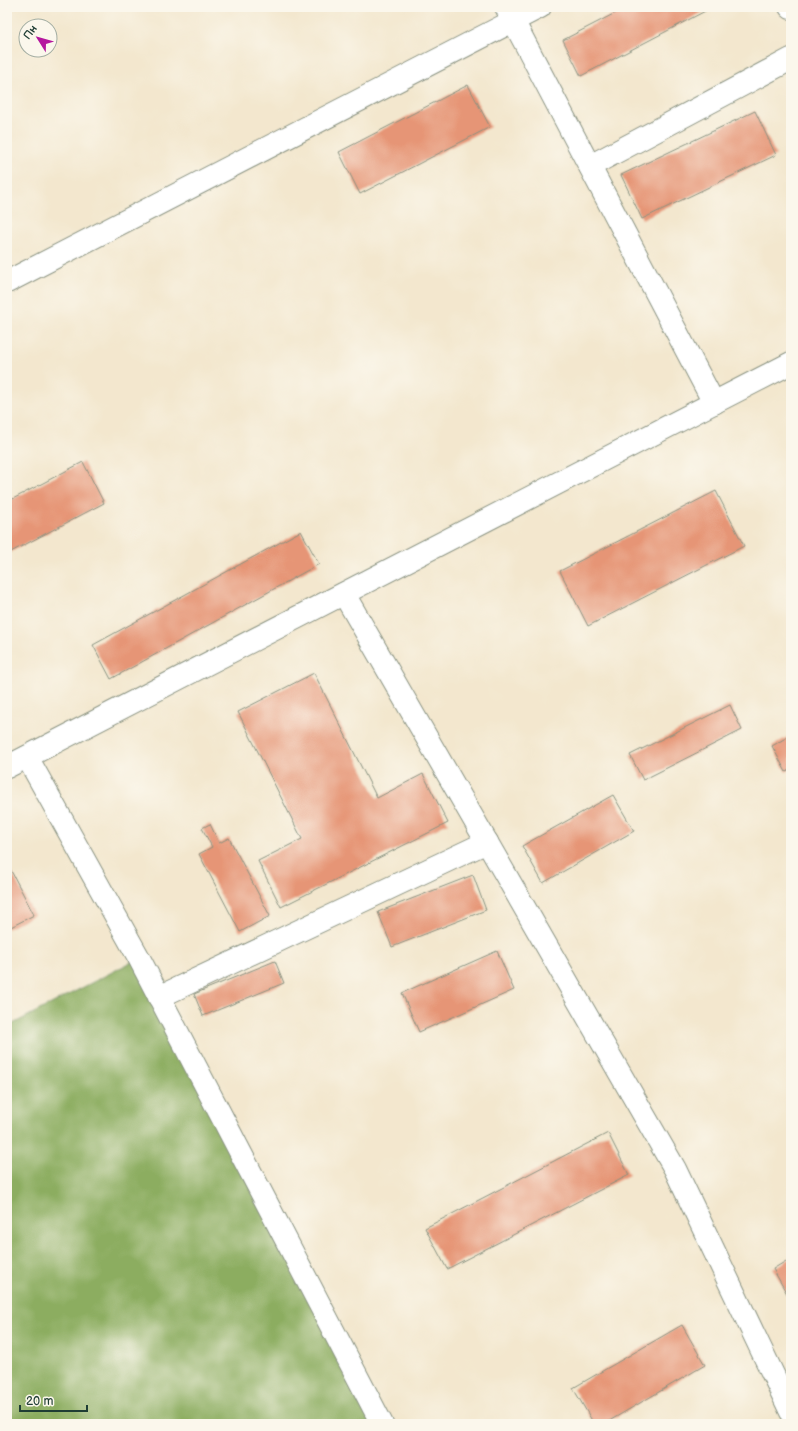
<svg xmlns="http://www.w3.org/2000/svg" width="798" height="1431" font-family="'Balsamiq Sans',sans-serif">
	<rect width="100%" height="100%" fill="#fbf7ec"/>
	<filter id="ink" filterUnits="userSpaceOnUse"><feTurbulence type="fractalNoise" baseFrequency=".025" numOctaves="2"/><feDisplacementMap in="SourceGraphic" scale="8" xChannelSelector="R" yChannelSelector="G"/><feConvolveMatrix kernelMatrix="1 2 1 2 8 2 1 2 1" color-interpolation-filters="sRGB"/></filter>
	<filter id="wash" filterUnits="userSpaceOnUse"><feTurbulence type="fractalNoise" baseFrequency=".012" numOctaves="4" result="noise"/><feDisplacementMap in="SourceGraphic" scale="16" xChannelSelector="R" yChannelSelector="G"/><feGaussianBlur stdDeviation="0.9" result="paint"/><feColorMatrix in="noise" values="0 0 0 0 0 0 0 0 0 0 0 0 0 0 0 0 0 1.4 0 .05"/><feComposite in="paint" operator="in"/></filter>
	<g filter="url(#wash)">
		<rect width="100%" height="100%" fill="#f3e7ce"/>
		<path fill="#8cad61" stroke="#56754a" d="M 139,958 L 382,1424 L 7,1424 L 7,1027 Z"/>
		<g id="blocks">
			<g fill="#e69576">
				<path d="M 627,7 L 711,7 L 711,8 L 581,76 L 563,40 Z"/>
				<path d="M 468,85 L 490,127 L 360,194 L 339,152 Z"/>
				<path d="M 755,111 L 776,155 L 642,219 L 621,175 Z"/>
				<path d="M 791,448 L 791,456 L 787,450 Z"/>
				<path d="M 83,462 L 104,503 L 7,554 L 7,502 Z"/>
				<path d="M 716,491 L 744,546 L 588,626 L 560,571 Z"/>
				<path d="M 301,531 L 319,564 L 111,679 L 93,645 Z"/>
				<path d="M 314,673 L 377,798 L 423,774 L 448,823 L 281,907 L 258,861 L 302,839 L 238,712 Z"/>
				<path d="M 730,705 L 742,730 L 643,780 L 630,755 Z"/>
				<path d="M 791,735 L 791,769 L 786,772 L 772,746 Z"/>
				<path d="M 613,795 L 634,831 L 543,883 L 522,846 Z"/>
				<path d="M 210,824 L 219,843 L 229,838 L 270,916 L 240,932 L 199,854 L 212,847 L 202,828 Z"/>
				<path d="M 7,863 L 34,915 L 7,929 Z"/>
				<path d="M 473,875 L 486,910 L 392,947 L 378,912 Z"/>
				<path d="M 497,951 L 514,990 L 419,1032 L 402,993 Z"/>
				<path d="M 275,961 L 284,983 L 203,1016 L 194,994 Z"/>
				<path d="M 608,1133 L 629,1175 L 447,1269 L 425,1228 Z"/>
				<path d="M 791,1258 L 791,1301 L 773,1269 Z"/>
				<path d="M 682,1325 L 705,1365 L 604,1424 L 594,1424 L 573,1388 Z"/>
			</g>
		</g>
	</g>
	<g filter="url(#ink)">
		<use href="#blocks" fill-opacity="0" stroke="#899281" stroke-width="1"/>
		<g fill="none" stroke-linecap="round" stroke-linejoin="round">
			<g stroke="#899281" stroke-width="24">
				<g id="minor">
					<path d="M 506,7 L 714,403"/>
					<path d="M 790,7 L 791,8"/>
					<path d="M 590,166 L 791,59"/>
					<path d="M 7,282 L 540,7"/>
					<path d="M 344,594 L 675,1169 L 791,1412"/>
					<path d="M 27,757 L 139,958 L 382,1424"/>
					<path d="M 7,767 L 791,363"/>
					<path d="M 159,997 L 487,842"/>
				</g>
			</g>
			<use href="#minor" stroke="#fff" stroke-width="22"/>
		</g>
	</g>
	<rect width="798" height="1431" fill="none" stroke="#fbf7ec" stroke-width="24"/>
	<g transform="translate(38 38) rotate(307)"><circle r="19" fill="#fbf7ec" stroke="#a3ada2"/>
	<path d="M0-3L7 15L0 10L-7 15Z" fill="#b5179e"/>
	<text y="-6" font-size="11" font-weight="bold" text-anchor="middle" fill="#1f3d34">Пн</text>
	</g>
	<path d="M20 1405v6h67v-6" fill="none" stroke="#1f3d34" stroke-width="2"/>
	<text x="26" y="1405" font-size="12" fill="#1f3d34" stroke="#fbf7ec" stroke-width="3" paint-order="stroke">20 m</text>
</svg>
